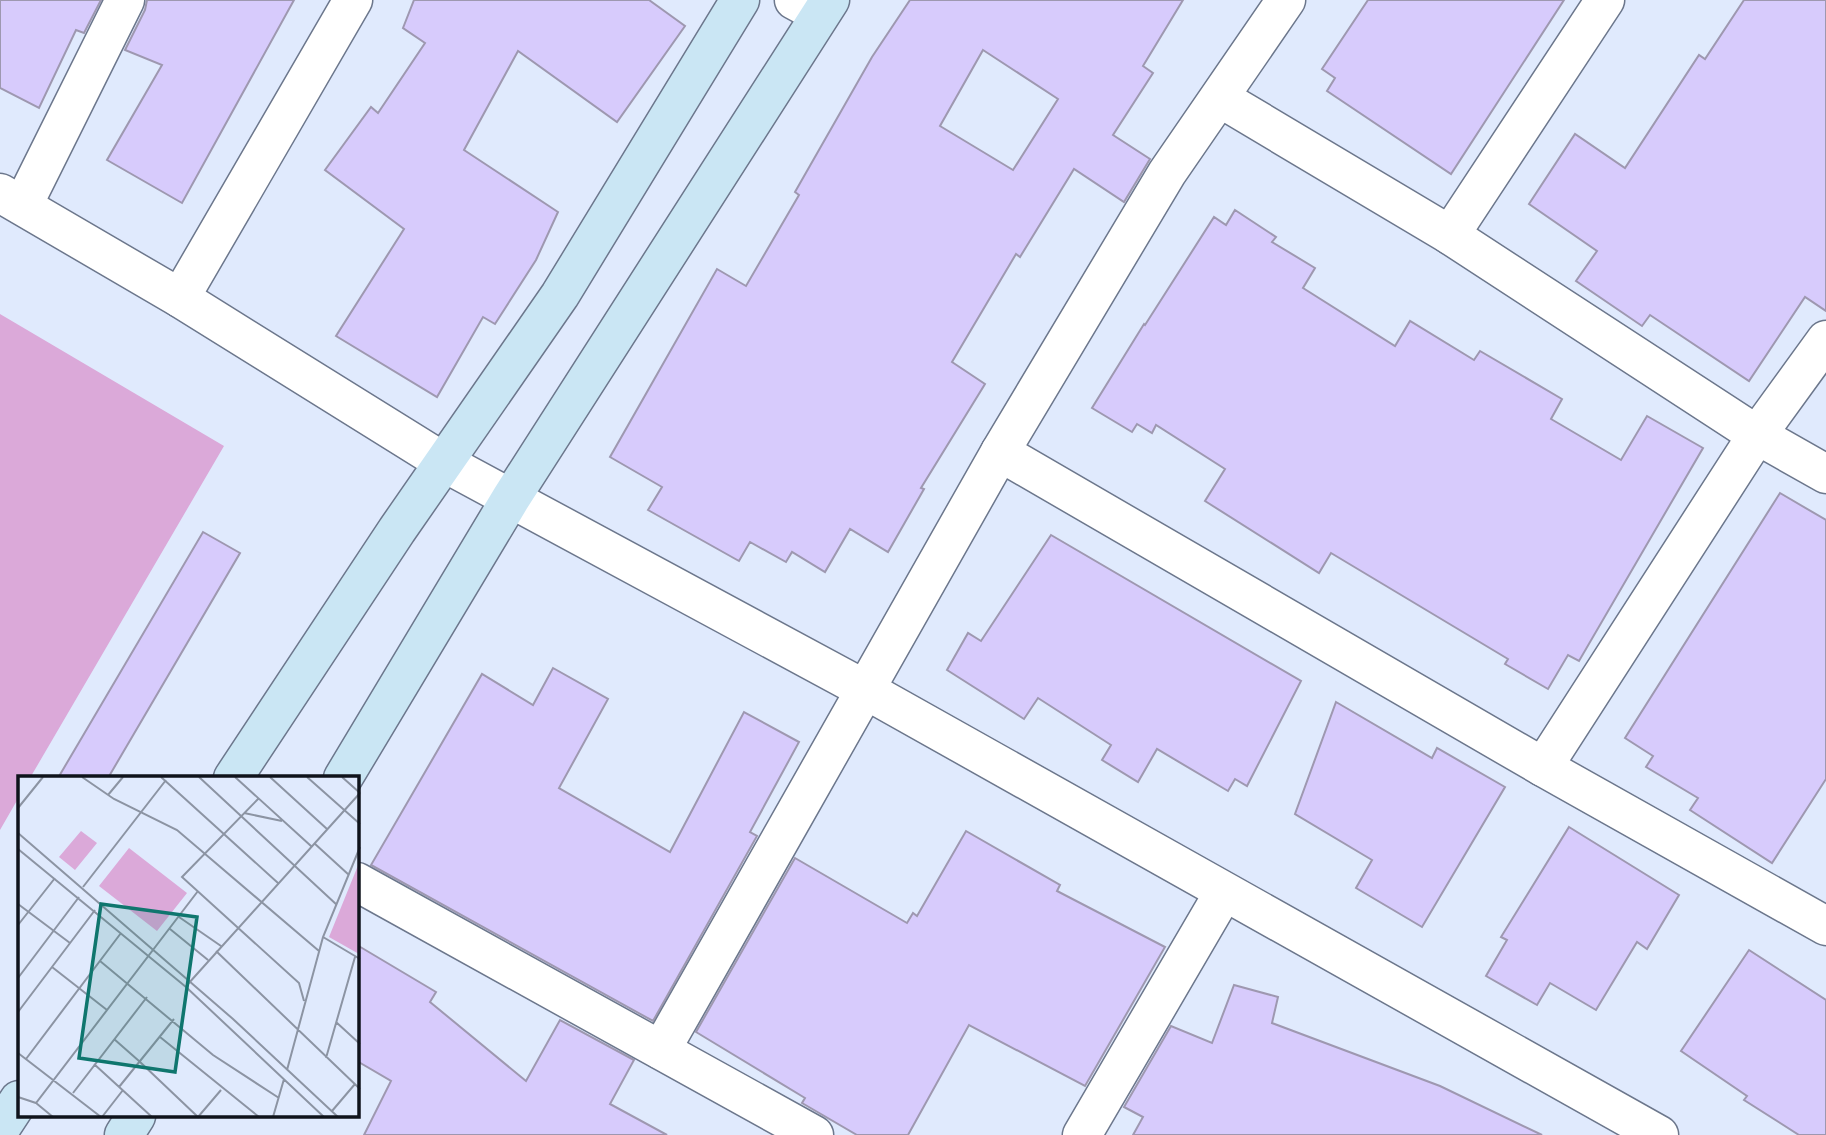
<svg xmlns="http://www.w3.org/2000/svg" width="1826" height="1135" font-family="Spectral,serif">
	<rect width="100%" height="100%" fill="#e0eafd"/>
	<path fill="#dba9d9" d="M 0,314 L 224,446 L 30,778 L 19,778 L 19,797 L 0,830 Z"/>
	<g fill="#d7cbfc" stroke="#9e98b0" stroke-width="2" fill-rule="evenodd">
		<path d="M 0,0 L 101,0 L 84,33 L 76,30 L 39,108 L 0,88 Z"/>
		<path d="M 147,0 L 294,0 L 182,203 L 107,160 L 162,65 L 125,50 L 145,10 Z"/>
		<path d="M 414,0 L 649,0 L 685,26 L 617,122 L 518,51 L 464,150 L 558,212 L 536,260 L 495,324 L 483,317 L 437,397 L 336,336 L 404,229 L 325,170 L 371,107 L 378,113 L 425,43 L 403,28 Z"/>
		<path d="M 910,0 L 1183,0 L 1143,66 L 1153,73 L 1113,135 L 1150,159 L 1124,202 L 1074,169 L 1020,257 L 1016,254 L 952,362 L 985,384 L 921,488 L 924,489 L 888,552 L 850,529 L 825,572 L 792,552 L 786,562 L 750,542 L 739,561 L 648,510 L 662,487 L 610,457 L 717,269 L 746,286 L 799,195 L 795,192 L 872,57 ZM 983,50 L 1058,99 L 1013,170 L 940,126 Z"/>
		<path d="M 1368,0 L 1564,0 L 1451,174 L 1327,91 L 1335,78 L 1322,69 Z"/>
		<path d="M 1744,0 L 1826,0 L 1826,311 L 1805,297 L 1749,381 L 1650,315 L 1642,326 L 1576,281 L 1597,251 L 1529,204 L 1575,134 L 1625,168 L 1699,55 L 1705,59 Z"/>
		<path d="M 1235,210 L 1276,237 L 1272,242 L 1315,268 L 1303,288 L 1395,346 L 1410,321 L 1474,360 L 1480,351 L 1562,399 L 1551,419 L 1621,460 L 1647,416 L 1703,448 L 1579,661 L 1568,655 L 1548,689 L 1505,664 L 1508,659 L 1331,553 L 1319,573 L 1205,501 L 1225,469 L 1156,425 L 1152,433 L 1137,424 L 1132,432 L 1092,408 L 1144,324 L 1145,325 L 1214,217 L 1226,225 Z"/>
		<path d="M 1780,493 L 1826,520 L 1826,779 L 1772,863 L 1690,810 L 1698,798 L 1646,767 L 1653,756 L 1625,738 Z"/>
		<path d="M 203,532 L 240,553 L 108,778 L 58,778 Z"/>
		<path d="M 1051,535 L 1301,681 L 1247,786 L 1235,779 L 1228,791 L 1157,749 L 1138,782 L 1102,760 L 1111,745 L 1038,698 L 1024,719 L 947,670 L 968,633 L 981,641 Z"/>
		<path d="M 553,668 L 608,699 L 559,788 L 670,852 L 744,712 L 799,742 L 750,832 L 757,836 L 653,1021 L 371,865 L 482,674 L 533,705 Z"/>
		<path d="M 1336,702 L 1432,758 L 1437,748 L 1505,787 L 1422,927 L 1356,888 L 1372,860 L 1295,814 Z"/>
		<path d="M 1569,827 L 1679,895 L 1647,949 L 1637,942 L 1596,1010 L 1550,983 L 1537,1005 L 1486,976 L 1507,940 L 1501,937 Z"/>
		<path d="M 966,831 L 1060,885 L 1057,891 L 1165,947 L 1085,1086 L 969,1025 L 908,1135 L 857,1135 L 802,1103 L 805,1098 L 696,1032 L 795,858 L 907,923 L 913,913 L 917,916 Z"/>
		<path d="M 357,945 L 436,992 L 430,1002 L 526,1081 L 560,1020 L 634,1060 L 610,1104 L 667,1135 L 364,1135 L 391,1081 L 357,1061 Z"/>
		<path d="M 1749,950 L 1826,1000 L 1826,1135 L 1799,1135 L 1744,1100 L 1747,1096 L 1681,1051 Z"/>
		<path d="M 1234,985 L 1278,997 L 1272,1023 L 1440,1086 L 1542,1135 L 1133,1135 L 1143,1117 L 1124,1107 L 1171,1026 L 1212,1043 Z"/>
	</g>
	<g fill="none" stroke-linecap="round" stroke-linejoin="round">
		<g stroke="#6c778c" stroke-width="41">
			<g id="minor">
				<path d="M 794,0 L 820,14"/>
				<path d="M 1220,98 L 1450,235 L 1757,435 L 1826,474"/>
				<path d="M 0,193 L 180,298 L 445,463 L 864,689 L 1659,1135"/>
				<path d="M 23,205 L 125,0"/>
				<path d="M 1450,235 L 1605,0"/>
				<path d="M 180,298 L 353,0"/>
				<path d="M 1000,452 L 1543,767 L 1826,926"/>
				<path d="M 1543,767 L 1757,435 L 1826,340"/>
				<path d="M 357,882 L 814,1135"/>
				<path d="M 661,1050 L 1000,452 L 1167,173 L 1286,0"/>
				<path d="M 1082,1135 L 1224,892"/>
			</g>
		</g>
		<g stroke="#6c778c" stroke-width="41">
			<g id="secondary">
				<path d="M 233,778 L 397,530 L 560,295 L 740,0"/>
				<path d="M 343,778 L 511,498 L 830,0"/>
				<path d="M 0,1129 L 19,1100"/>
				<path d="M 124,1135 L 136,1116"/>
			</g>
		</g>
		<use href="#minor" stroke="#fff" stroke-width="38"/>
		<use href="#secondary" stroke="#cae6f4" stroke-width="38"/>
	</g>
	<g transform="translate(18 776)">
		<rect width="341" height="341" fill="#e0eafd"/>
		<path d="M 63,55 L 79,67 L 57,94 L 41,81 ZM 111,72 L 169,117 L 139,155 L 81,110 ZM 341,87 L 342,178 L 341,178 L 311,161 Z" fill="#dba9d9"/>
		<path fill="none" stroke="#8c94a3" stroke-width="2" d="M 64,1 L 96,23 L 159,54 L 301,175M 143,1 L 260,107M 181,1 L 319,129M 217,1 L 293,70M 252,1 L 309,53M 289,1 L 342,48M 324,1 L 342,17M 90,19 L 105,1M 241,22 L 164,101 L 281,207 L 286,225M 0,32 L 25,1M 226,37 L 264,45M 0,57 L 215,243 L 320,341M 296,67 L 331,99M 0,73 L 168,211 L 306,341M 65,111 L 148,4M 0,128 L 52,167M 161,141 L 203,170M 0,149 L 37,102M 152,153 L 190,184M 305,161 L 342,183M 198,175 L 342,313M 82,185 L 195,279 L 261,322M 34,191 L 89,234M 0,202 L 61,121M 170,208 L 342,17M 0,236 L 77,134M 318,246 L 342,268M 142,261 L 241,341M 96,263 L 121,285 L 180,341 L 203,314M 0,277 L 83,341M 308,282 L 337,181M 8,283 L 103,157M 76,288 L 134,341M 269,294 L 305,161 L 342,71M 101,311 L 156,243M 55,317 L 129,221M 0,321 L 18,327 L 180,115M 18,327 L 35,341M 314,335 L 337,308M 84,341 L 105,314M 255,341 L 266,303"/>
		<path fill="#0f766e" fill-opacity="0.15" stroke="#0f766e" stroke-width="3.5" d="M 83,128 L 179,141 L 157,296 L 61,282 Z"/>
		<rect width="341" height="341" fill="none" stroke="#0f131b" stroke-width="3.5"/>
	</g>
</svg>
